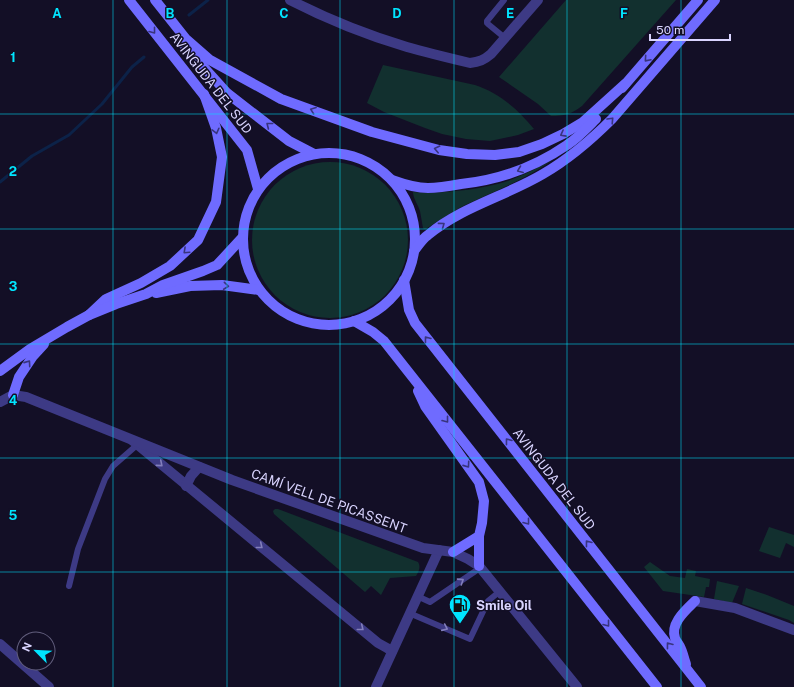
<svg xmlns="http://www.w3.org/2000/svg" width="794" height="687" font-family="'Public Sans',sans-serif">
	<rect width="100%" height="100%" fill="#130f26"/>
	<g fill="#12302f">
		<path d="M 566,0 L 676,0 L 582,106 C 571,114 565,116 551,116 L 538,104 L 499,77 Z"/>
		<path d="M 383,65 L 475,85 C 499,93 518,109 534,129 L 518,135 L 490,141 L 466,139 L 442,134 L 425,128 L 384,112 L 367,103 Z"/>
		<path d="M 553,160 C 526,179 495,191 465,205 C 452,212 438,221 426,229 L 424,229 L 423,228 C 422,222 421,217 420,211 C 418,205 413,198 413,192 C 418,192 423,193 428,193 C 454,192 483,189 508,181 C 523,175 538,168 553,160 Z"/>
		<circle cx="330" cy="240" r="78"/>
		<path d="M 275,509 L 278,509 L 418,562 C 421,567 419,571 416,576 L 390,578 L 381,595 L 371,586 L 365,592 L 274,514 L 273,511 Z"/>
		<path d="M 769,527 L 794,535 L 794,547 L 786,543 L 780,558 L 759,551 Z"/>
		<path d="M 650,562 L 670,576 L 685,578 L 687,569 L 696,571 L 695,576 L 710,579 L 709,587 L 706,587 L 704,597 L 663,591 L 644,567 Z"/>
		<path d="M 717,581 L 739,586 L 732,603 L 714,599 Z"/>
		<path d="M 746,588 L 767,595 L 794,606 L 794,623 L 789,620 L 742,604 Z"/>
	</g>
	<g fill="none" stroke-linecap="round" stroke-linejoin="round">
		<g stroke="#0c2248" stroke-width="3">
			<path d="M 189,15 L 208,0"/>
			<path d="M 0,182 L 32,156 L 69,135 L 102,104 L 132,67 L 144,57"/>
		</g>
		<g stroke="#3d3a85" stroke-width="6">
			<path d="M 504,0 L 487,21 L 487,23 L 488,24 L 505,38"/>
			<path d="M 69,586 L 78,549 L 105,479 L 113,466 L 137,445"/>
			<path d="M 417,596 L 430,602 L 480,568"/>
			<path d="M 409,613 L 470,639 L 488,601 L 499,592"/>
		</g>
		<g stroke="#3d3a85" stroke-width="10">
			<path d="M 290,0 C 327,19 367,35 407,47 C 428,53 449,58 470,63 C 479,62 484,60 491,54 L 538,0"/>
			<path d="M 133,441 L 378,643 L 387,648 L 392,651"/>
			<path d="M 186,486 L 191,476 L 199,467"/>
			<path d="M 0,644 L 49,687"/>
			<path d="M 376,687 L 439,550"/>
		</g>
		<g stroke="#3d3a85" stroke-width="10">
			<path d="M 0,402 L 13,395 L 26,397 L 232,480 L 423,548 L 453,552 L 468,559 L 479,566 L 577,687"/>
			<path d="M 695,601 L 735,608 L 794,630"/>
		</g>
		<g stroke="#6f6bff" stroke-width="10">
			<path d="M 129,0 L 247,150 L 258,189"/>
			<path d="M 155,0 L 186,39 L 210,60 L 281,99 L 372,132 L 439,150 L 467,154 L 495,155 L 519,152 L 542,144 L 563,134 L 583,122 L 625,84"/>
			<path d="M 181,42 L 227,93 L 289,141 L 314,154"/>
			<path d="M 622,88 L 698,0"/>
			<circle cx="329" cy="239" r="86"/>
			<path d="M 392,180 C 403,184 416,188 428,188 C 439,188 450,186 461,184 C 499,180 535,167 567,145 C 578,138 587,128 596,119"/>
			<path d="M 414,251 C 418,246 422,239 428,235 C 461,207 506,196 543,174 C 569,159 591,140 612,119 L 715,0"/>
			<path d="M 404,280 L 409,310 L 415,323 L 701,687"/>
			<path d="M 156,293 L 190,286 L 222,285 L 259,290"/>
			<path d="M 89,315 L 106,299 L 141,283 L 170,266 L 198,240 L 216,202 L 222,157 L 216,128 L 204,94"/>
			<path d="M 354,321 L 373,332 L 384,341 L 657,687"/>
			<path d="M 0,371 L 30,349 L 67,327 L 89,315 L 116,304 L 146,294 L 163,285 L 203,271 L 217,265 L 242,238"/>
			<path d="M 418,391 L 425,406 L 479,482 L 484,501 L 482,523 L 479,536 L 453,552"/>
			<path d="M 13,395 L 19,377 L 33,356 L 44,344"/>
			<path d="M 479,566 L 479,536"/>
			<path d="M 686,664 C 684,659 683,653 681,649 C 680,645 676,642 675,638 C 670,623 686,610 695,601"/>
		</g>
	</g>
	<defs><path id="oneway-chevron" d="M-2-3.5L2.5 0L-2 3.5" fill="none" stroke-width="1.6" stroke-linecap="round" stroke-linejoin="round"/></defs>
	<g stroke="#38347d">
		<use href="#oneway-chevron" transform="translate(153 31) rotate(52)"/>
		<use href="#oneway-chevron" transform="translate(647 59) rotate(131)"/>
		<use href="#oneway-chevron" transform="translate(313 110) rotate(-160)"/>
		<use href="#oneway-chevron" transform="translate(611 120) rotate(-47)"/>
		<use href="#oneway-chevron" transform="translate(269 125) rotate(-142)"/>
		<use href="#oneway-chevron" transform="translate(216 131) rotate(76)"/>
		<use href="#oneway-chevron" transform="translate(563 134) rotate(152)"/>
		<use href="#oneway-chevron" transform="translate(437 149) rotate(-167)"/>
		<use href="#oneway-chevron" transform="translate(520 170) rotate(158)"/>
		<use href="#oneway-chevron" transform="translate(442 225) rotate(-36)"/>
		<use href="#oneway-chevron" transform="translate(186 251) rotate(137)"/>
		<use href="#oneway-chevron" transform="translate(226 286) rotate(6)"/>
		<use href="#oneway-chevron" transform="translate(427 339) rotate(-128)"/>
		<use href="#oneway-chevron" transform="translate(28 363) rotate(-55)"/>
		<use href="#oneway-chevron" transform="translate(446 420) rotate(52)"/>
		<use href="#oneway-chevron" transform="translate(508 441) rotate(-128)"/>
		<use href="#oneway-chevron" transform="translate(467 465) rotate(55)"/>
		<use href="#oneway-chevron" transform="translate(527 522) rotate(52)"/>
		<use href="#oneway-chevron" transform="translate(588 543) rotate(-128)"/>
		<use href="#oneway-chevron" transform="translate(607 624) rotate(52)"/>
		<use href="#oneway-chevron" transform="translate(669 645) rotate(-128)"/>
	</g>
	<g stroke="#837fbc">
		<use href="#oneway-chevron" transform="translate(160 464) rotate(40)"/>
		<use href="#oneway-chevron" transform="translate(260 546) rotate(39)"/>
		<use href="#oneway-chevron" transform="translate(461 581) rotate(-33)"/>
		<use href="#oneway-chevron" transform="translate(361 628) rotate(39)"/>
		<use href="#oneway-chevron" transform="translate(445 628) rotate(24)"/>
	</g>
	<path fill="none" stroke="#00e5ff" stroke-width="1" stroke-opacity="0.55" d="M 113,0 L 113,687M 227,0 L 227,687M 340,0 L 340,687M 454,0 L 454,687M 567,0 L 567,687M 681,0 L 681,687M 0,114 L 794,114M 0,229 L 794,229M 0,344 L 794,344M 0,458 L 794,458M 0,572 L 794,572"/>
	<defs>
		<g id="fuel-pin" transform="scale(1.15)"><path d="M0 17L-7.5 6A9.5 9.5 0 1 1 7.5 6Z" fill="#00e5ff" stroke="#130f26"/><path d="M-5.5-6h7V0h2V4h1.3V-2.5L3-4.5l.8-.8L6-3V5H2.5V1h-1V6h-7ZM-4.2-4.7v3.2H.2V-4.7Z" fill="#111"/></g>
	</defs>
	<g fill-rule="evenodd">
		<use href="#fuel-pin" x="460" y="605"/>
	</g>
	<g text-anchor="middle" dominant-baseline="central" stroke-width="3" stroke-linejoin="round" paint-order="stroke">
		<g font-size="13" fill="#d9d4ff" stroke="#130f26">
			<text transform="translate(211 83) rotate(52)">AVINGUDA DEL SUD</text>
			<text transform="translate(554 479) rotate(52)">AVINGUDA DEL SUD</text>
			<text transform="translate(329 501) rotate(20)">CAMÍ VELL DE PICASSENT</text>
		</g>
		<g font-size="13" font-weight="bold" fill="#d9d4ff" stroke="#130f26" text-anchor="start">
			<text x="476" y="605">Smile Oil</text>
		</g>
	</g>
	<g font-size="13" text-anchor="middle" font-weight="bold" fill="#00e5ff" stroke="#130f26" stroke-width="3" stroke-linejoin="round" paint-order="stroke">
		<text x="57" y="18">A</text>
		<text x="170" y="18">B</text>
		<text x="284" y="18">C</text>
		<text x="397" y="18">D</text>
		<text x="510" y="18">E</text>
		<text x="624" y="18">F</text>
		<text x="13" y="62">1</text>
		<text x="13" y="176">2</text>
		<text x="13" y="291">3</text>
		<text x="13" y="405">4</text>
		<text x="13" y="520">5</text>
	</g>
	<g transform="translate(36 651) rotate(294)"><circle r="19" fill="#130f26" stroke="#625e7d"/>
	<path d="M0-3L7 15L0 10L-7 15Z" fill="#00e5ff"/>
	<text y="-6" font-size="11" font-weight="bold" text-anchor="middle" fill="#d9d4ff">N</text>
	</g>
	<path d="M650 34v6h80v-6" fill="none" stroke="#d9d4ff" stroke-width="2"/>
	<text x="656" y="34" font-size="12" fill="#d9d4ff" stroke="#130f26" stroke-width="3" paint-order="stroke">50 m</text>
</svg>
